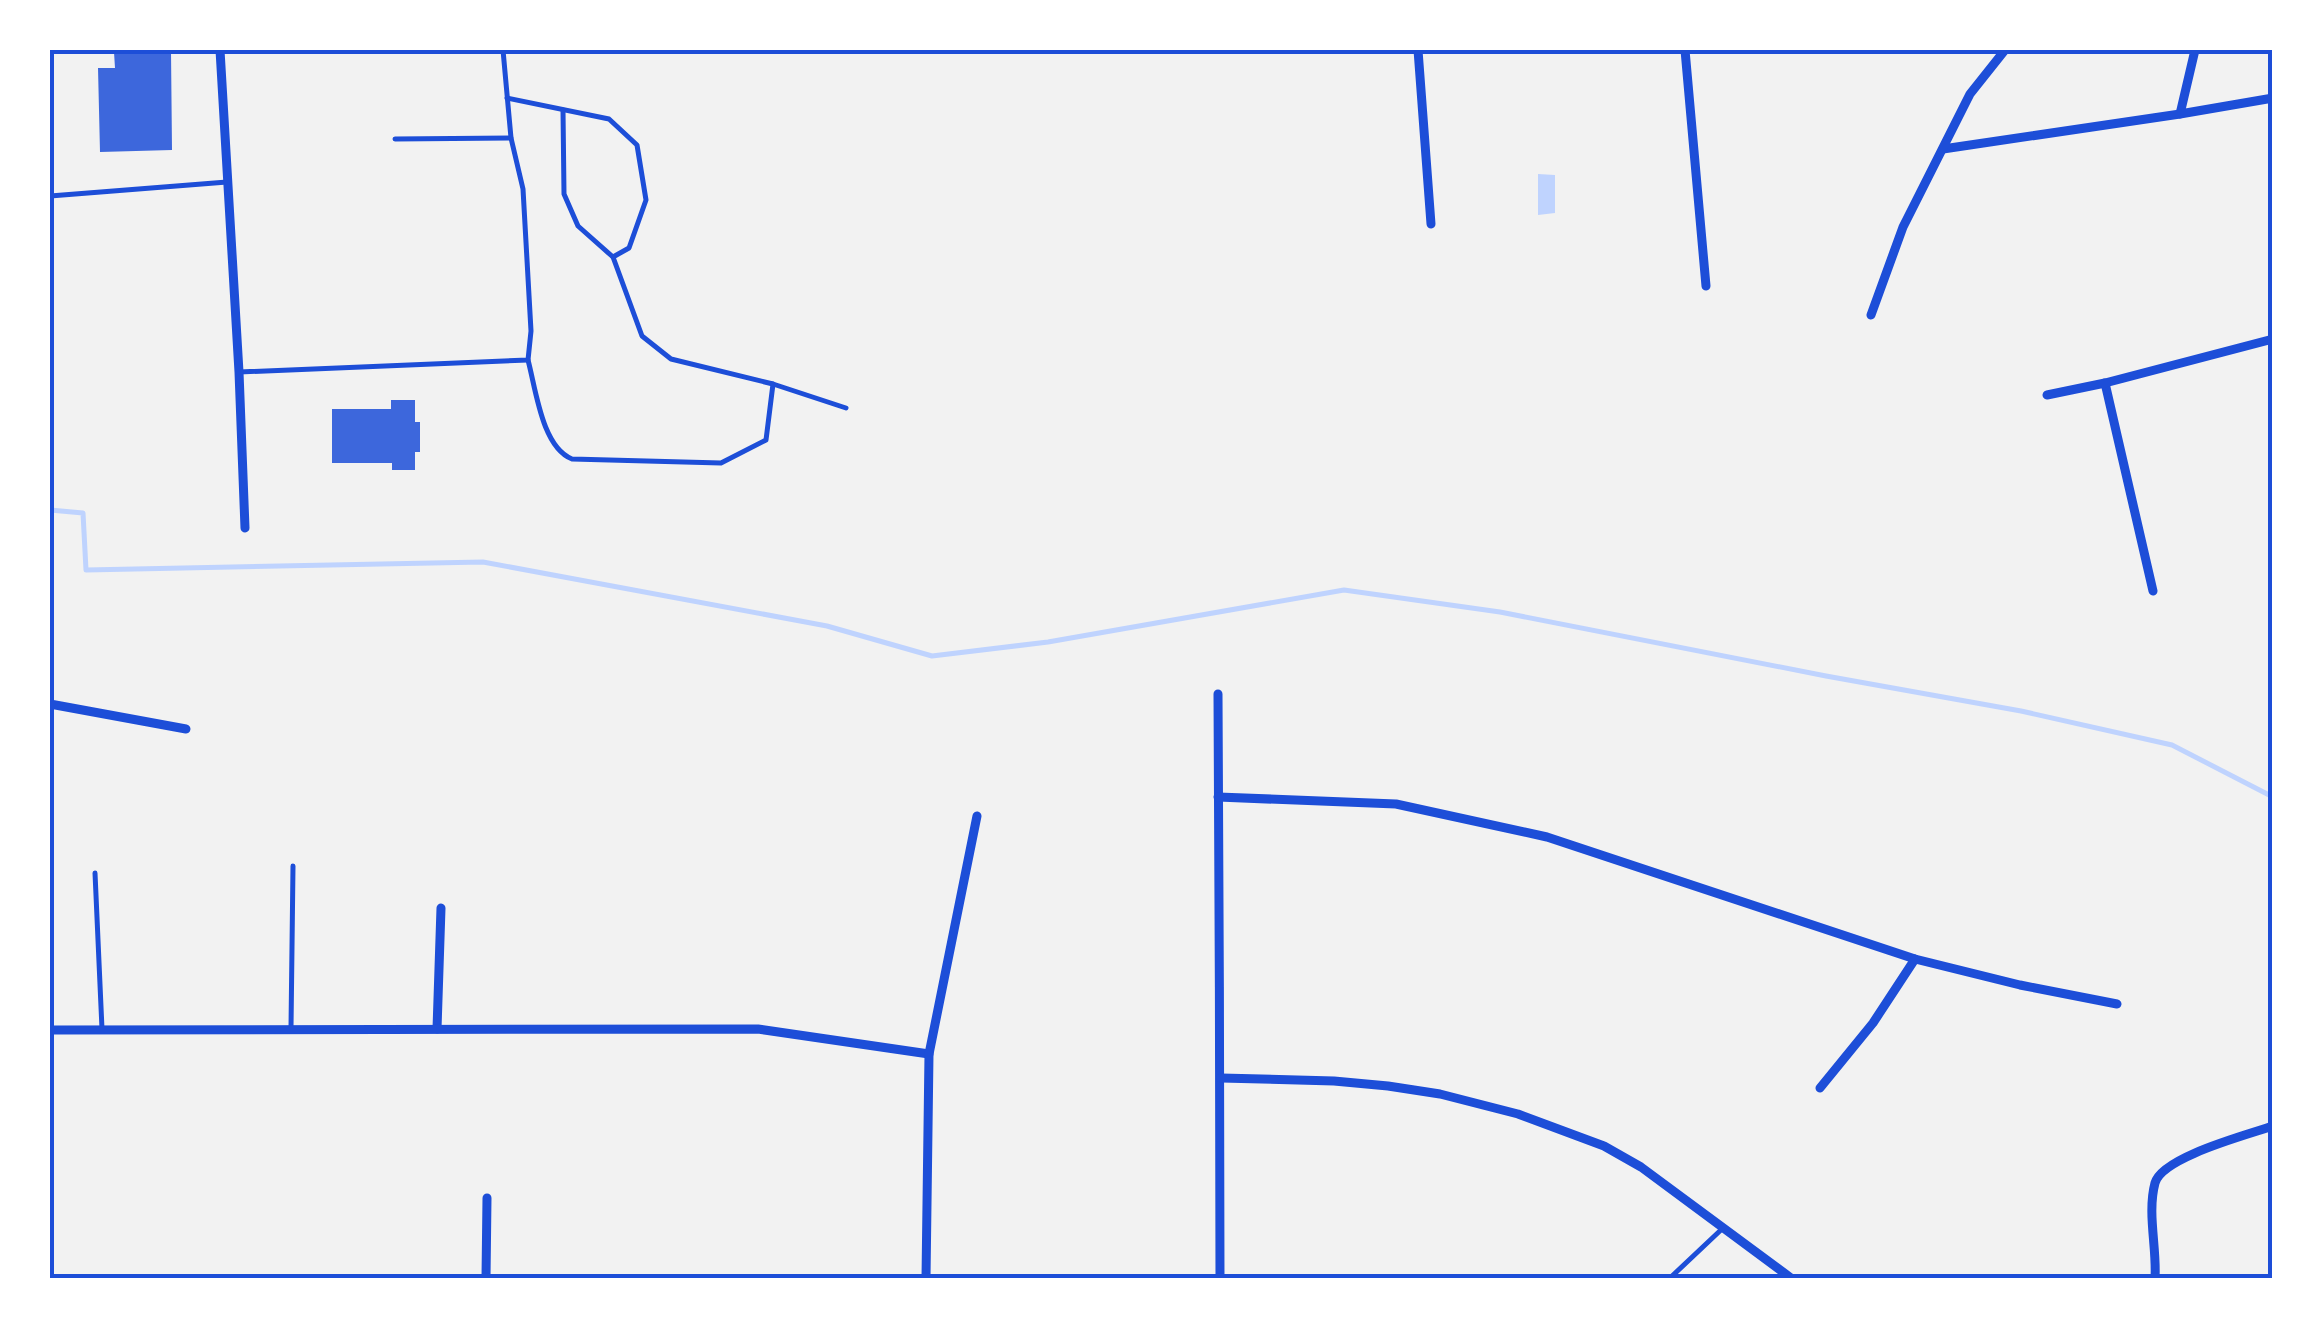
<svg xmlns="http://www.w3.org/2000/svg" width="2323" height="1328" font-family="'DM Sans',sans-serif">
	<rect width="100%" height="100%" fill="#f2f2f2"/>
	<path fill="#bfd3fe" d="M 1538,174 L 1555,175 L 1555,213 L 1538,215 Z"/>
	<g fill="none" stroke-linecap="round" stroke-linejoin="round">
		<path stroke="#bfd3fe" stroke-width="5" d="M 50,510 L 83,513 L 86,570 L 483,562 L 827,626 L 932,656 L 1048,642 L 1344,590 L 1500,612 L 1826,676 L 2021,711 L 2172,745 L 2273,797"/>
	</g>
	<g fill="#3d67dc">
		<path d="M 171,51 L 172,150 L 100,152 L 98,68 L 115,68 L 114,52 Z"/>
		<path d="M 391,400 L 415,400 L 415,422 L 420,422 L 420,452 L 415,452 L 415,470 L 392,470 L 392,463 L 332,463 L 332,409 L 391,409 Z"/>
	</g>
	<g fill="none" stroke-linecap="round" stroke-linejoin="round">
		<g stroke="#1d4ed8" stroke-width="5">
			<path d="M 507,98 L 609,119 L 637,145 L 646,200 L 629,248 L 613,257 L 642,336 L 671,359 L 773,384 L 766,440 L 721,463 L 572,459 C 542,447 536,390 528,360"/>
			<path d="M 563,110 L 564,194 L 578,226 L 613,257"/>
			<path d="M 395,139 L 511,138"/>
			<path d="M 50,196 L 227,182"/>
			<path d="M 239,372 L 528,360 L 531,331 L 523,189 L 511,138 L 503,50"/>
			<path d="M 773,384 L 846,408"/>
			<path d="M 95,873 L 102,1029"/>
			<path d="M 291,1028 L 293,866"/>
			<path d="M 1670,1278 L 1723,1228"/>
		</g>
		<g stroke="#1d4ed8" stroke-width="9">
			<path d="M 220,50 L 239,372 L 245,528"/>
			<path d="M 1418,50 L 1431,224"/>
			<path d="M 1685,50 L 1706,286"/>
			<path d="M 2180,114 L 2195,50"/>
			<path d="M 1943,149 L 2180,114 L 2273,98"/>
			<path d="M 1871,315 L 1903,227 L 1970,94 L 2005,50"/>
			<path d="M 2105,383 L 2153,591"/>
			<path d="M 2047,395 L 2105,383 L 2273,339"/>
			<path d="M 1218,694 C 1218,889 1221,1083 1220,1278"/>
			<path d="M 50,704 L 186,729"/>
			<path d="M 1218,797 L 1396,804 L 1547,837 L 1915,959 L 2020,985 L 2117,1004"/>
			<path d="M 437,1029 L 441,908"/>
			<path d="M 50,1030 L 758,1029 L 929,1054"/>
			<path d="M 1221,1078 L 1334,1081 L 1388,1086 L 1440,1094 L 1518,1114 L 1604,1146 L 1641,1167 L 1791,1278"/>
			<path d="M 1820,1088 L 1873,1023 L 1915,959"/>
			<path d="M 486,1278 L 487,1198"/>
			<path d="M 926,1278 L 929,1054 L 977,816"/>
			<path d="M 2155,1278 C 2157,1248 2147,1213 2155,1183 C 2162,1157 2247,1135 2273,1126"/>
		</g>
	</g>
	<rect width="2323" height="1328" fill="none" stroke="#ffffff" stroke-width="105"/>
	<rect x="52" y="52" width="2218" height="1224" fill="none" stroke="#1d4ed8" stroke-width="4"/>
</svg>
